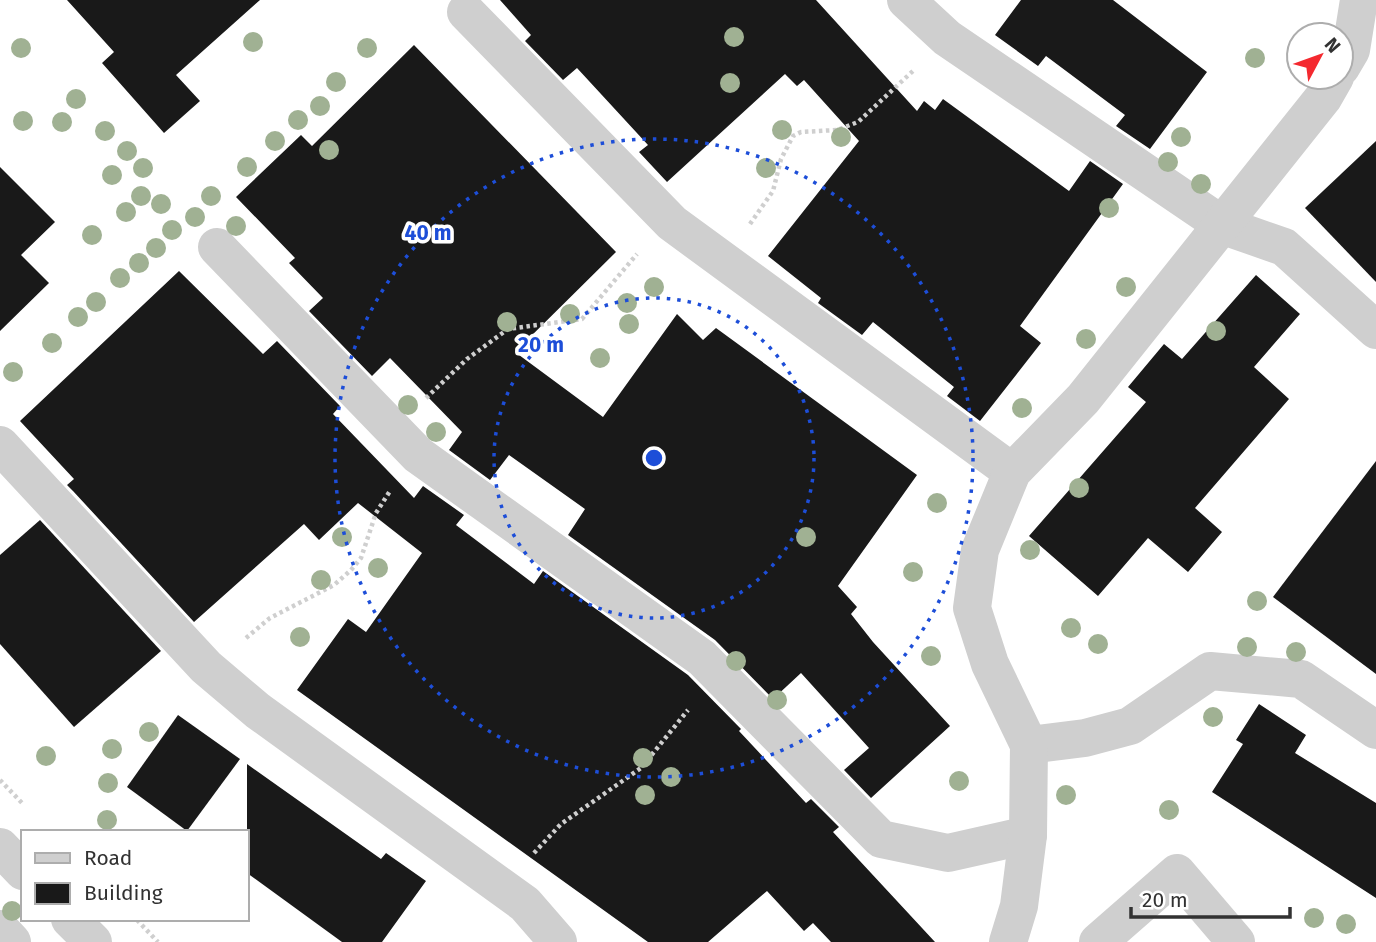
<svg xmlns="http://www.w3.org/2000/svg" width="1376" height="942" font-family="'Fira Sans',sans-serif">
	<rect width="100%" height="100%" fill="#fff"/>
	<g fill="#191919">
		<path d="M 67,0 L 260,0 L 176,75 L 200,101 L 164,133 L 102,63 L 114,52 Z"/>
		<path d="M 500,0 L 816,0 L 917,111 L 924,101 L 935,110 L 943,99 L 1069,191 L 1090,161 L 1123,184 L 1020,326 L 1041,343 L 980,421 L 947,396 L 954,387 L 873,322 L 862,335 L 818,303 L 821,298 L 768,256 L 859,141 L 804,80 L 797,86 L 785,74 L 667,182 L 639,152 L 648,145 L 577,68 L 563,80 L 525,41 L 531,35 Z"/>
		<path d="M 1021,0 L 1113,0 L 1207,72 L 1150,149 L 1116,126 L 1125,115 L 1046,56 L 1038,66 L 995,35 Z"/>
		<path d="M 414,45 L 616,252 L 515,352 L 603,417 L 677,314 L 703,340 L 716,328 L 917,475 L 838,586 L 857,607 L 851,614 L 873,642 L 950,726 L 871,798 L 844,770 L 869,748 L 801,673 L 773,699 L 715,640 L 568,535 L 585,509 L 509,455 L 490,480 L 449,450 L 462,432 L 390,358 L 372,376 L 309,311 L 323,298 L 289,263 L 295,258 L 236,197 L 301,135 L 312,146 Z"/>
		<path d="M 1376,141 L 1376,282 L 1305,208 Z"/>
		<path d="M 0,167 L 55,222 L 21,255 L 49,283 L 0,331 Z"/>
		<path d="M 179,271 L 263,354 L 277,341 L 340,406 L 333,414 L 414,498 L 423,486 L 464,515 L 456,525 L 534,584 L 543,571 L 688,675 L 741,729 L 739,731 L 806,803 L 811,799 L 839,827 L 833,832 L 935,942 L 831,942 L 813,923 L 804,931 L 767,891 L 708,942 L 648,942 L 297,690 L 348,619 L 366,632 L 422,553 L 358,503 L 319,540 L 304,524 L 194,622 L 73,491 L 67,485 L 74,479 L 20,421 Z"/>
		<path d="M 1256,275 L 1300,314 L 1254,367 L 1289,399 L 1195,508 L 1222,532 L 1188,572 L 1148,538 L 1098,596 L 1029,536 L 1146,402 L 1128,387 L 1164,344 L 1182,359 Z"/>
		<path d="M 1376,461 L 1376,674 L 1273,597 Z"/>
		<path d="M 40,520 L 161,651 L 74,727 L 0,644 L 0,555 Z"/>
		<path d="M 1259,704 L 1306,735 L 1295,753 L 1376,803 L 1376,898 L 1212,792 L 1243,744 L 1236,740 Z"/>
		<path d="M 178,715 L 240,759 L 187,831 L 127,787 Z"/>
		<path d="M 247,764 L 381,859 L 386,853 L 426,881 L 382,942 L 342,942 L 247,873 Z"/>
	</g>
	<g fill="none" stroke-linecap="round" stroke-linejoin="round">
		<g stroke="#cfcfcf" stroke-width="4.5" stroke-dasharray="3.5 3.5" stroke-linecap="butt">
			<path d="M 750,224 L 773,191 L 781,159 L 793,136 L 801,132 L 837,130 L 858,122 L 914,70"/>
			<path d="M 426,398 L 467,359 L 508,329 L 582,319 L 637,254"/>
			<path d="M 246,638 L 270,618 L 334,585 L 351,570 L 361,558 L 376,513 L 390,491"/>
			<path d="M 0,780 L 23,804"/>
			<path d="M 534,853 L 561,824 L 641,768 L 688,710"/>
			<path d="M 137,920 L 158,942"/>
		</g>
		<g stroke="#cfcfcf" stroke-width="38">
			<path d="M 906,0 L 947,38 L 1224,226 L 1284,247 L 1376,330"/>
			<path d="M 466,12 L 672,223 L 1012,472"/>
			<path d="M 1341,67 L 1351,50 L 1359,0"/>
			<path d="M 217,247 L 418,455 L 702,658 L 881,839 L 948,853 L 1028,835"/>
			<path d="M 0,445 L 206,667 L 258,711 L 525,904 L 558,942"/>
			<path d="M 1029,745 L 1085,738 L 1130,726 L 1210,671 L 1301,679 L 1376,730"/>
			<path d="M 0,847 L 23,871"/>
			<path d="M 70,919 L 93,942"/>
			<path d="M 0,929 L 12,942"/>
			<path d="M 1008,942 L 1019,906 L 1028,835 L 1029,745 L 990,664 L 972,608 L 980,550 L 1012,472 L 1083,399 L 1323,98 L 1335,77"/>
			<path d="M 1098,942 L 1177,873 L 1236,942"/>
		</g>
	</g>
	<g fill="#a0b193">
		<circle cx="734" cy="37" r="10"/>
		<circle cx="253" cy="42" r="10"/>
		<circle cx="21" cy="48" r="10"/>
		<circle cx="367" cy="48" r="10"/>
		<circle cx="1255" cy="58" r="10"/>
		<circle cx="336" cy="82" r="10"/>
		<circle cx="730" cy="83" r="10"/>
		<circle cx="76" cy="99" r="10"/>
		<circle cx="320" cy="106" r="10"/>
		<circle cx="298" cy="120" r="10"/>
		<circle cx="23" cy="121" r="10"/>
		<circle cx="62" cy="122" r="10"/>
		<circle cx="782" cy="130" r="10"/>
		<circle cx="105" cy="131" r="10"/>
		<circle cx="841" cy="137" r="10"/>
		<circle cx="1181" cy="137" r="10"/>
		<circle cx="275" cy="141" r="10"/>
		<circle cx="329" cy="150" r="10"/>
		<circle cx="127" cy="151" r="10"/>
		<circle cx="1168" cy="162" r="10"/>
		<circle cx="247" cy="167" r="10"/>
		<circle cx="143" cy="168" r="10"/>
		<circle cx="766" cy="168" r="10"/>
		<circle cx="112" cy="175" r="10"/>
		<circle cx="1201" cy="184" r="10"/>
		<circle cx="141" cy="196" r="10"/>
		<circle cx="211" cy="196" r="10"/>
		<circle cx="161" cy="204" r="10"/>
		<circle cx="1109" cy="208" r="10"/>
		<circle cx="126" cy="212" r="10"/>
		<circle cx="195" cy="217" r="10"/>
		<circle cx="236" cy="226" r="10"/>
		<circle cx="172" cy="230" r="10"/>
		<circle cx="92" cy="235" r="10"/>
		<circle cx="156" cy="248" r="10"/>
		<circle cx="139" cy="263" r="10"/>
		<circle cx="120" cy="278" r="10"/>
		<circle cx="654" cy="287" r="10"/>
		<circle cx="1126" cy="287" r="10"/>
		<circle cx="96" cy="302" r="10"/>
		<circle cx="627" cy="303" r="10"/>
		<circle cx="570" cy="314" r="10"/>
		<circle cx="78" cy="317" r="10"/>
		<circle cx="507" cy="322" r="10"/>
		<circle cx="629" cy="324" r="10"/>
		<circle cx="1216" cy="331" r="10"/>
		<circle cx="1086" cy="339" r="10"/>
		<circle cx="52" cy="343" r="10"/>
		<circle cx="600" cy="358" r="10"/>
		<circle cx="13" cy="372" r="10"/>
		<circle cx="408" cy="405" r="10"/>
		<circle cx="1022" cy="408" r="10"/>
		<circle cx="436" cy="432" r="10"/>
		<circle cx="1079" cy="488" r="10"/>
		<circle cx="937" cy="503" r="10"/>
		<circle cx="342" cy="537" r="10"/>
		<circle cx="806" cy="537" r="10"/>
		<circle cx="1030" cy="550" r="10"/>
		<circle cx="378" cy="568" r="10"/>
		<circle cx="913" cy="572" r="10"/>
		<circle cx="321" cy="580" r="10"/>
		<circle cx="1257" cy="601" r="10"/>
		<circle cx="1071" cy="628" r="10"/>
		<circle cx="300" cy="637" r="10"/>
		<circle cx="1098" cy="644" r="10"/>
		<circle cx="1247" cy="647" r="10"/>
		<circle cx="1296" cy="652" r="10"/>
		<circle cx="931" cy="656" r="10"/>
		<circle cx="736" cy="661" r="10"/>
		<circle cx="777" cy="700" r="10"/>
		<circle cx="1213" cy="717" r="10"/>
		<circle cx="149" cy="732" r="10"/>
		<circle cx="112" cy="749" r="10"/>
		<circle cx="46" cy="756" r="10"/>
		<circle cx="643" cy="758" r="10"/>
		<circle cx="671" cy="777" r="10"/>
		<circle cx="959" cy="781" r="10"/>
		<circle cx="108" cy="783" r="10"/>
		<circle cx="645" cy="795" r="10"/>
		<circle cx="1066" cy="795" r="10"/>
		<circle cx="1169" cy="810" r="10"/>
		<circle cx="107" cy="820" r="10"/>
		<circle cx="12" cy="911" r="10"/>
		<circle cx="1314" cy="918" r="10"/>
		<circle cx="1346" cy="924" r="10"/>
	</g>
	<g fill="none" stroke="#1d4ed8" stroke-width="3.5" stroke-dasharray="3.5 7">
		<circle cx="654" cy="458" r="160"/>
		<circle cx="654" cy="458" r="319"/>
	</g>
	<circle cx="654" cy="458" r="10" fill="#1d4ed8" stroke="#fff" stroke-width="3.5"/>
	<g font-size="21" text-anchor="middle" font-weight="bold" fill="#1d4ed8" stroke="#fff" stroke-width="7" stroke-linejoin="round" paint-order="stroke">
		<text x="428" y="240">40 m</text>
		<text x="541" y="352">20 m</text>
	</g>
	<rect x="21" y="830" width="228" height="91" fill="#ffffff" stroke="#adadad" stroke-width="2"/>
	<rect x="35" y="853" width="35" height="10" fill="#cfcfcf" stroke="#adadad" stroke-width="2"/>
	<text x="84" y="865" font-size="21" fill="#323232">Road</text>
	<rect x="35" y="883" width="35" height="21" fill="#191919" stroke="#adadad" stroke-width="2"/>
	<text x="84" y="900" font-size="21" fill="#323232">Building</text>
	<g transform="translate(1320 56) rotate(49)"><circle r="33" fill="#ffffff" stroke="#adadad" stroke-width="2"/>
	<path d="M0-5L12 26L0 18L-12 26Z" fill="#f4292f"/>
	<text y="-10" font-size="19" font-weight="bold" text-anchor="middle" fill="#323232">N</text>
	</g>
	<path d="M1131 907v10h159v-10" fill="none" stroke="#323232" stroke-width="3.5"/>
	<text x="1142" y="907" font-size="21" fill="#323232" stroke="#ffffff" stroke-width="5" paint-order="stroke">20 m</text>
</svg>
